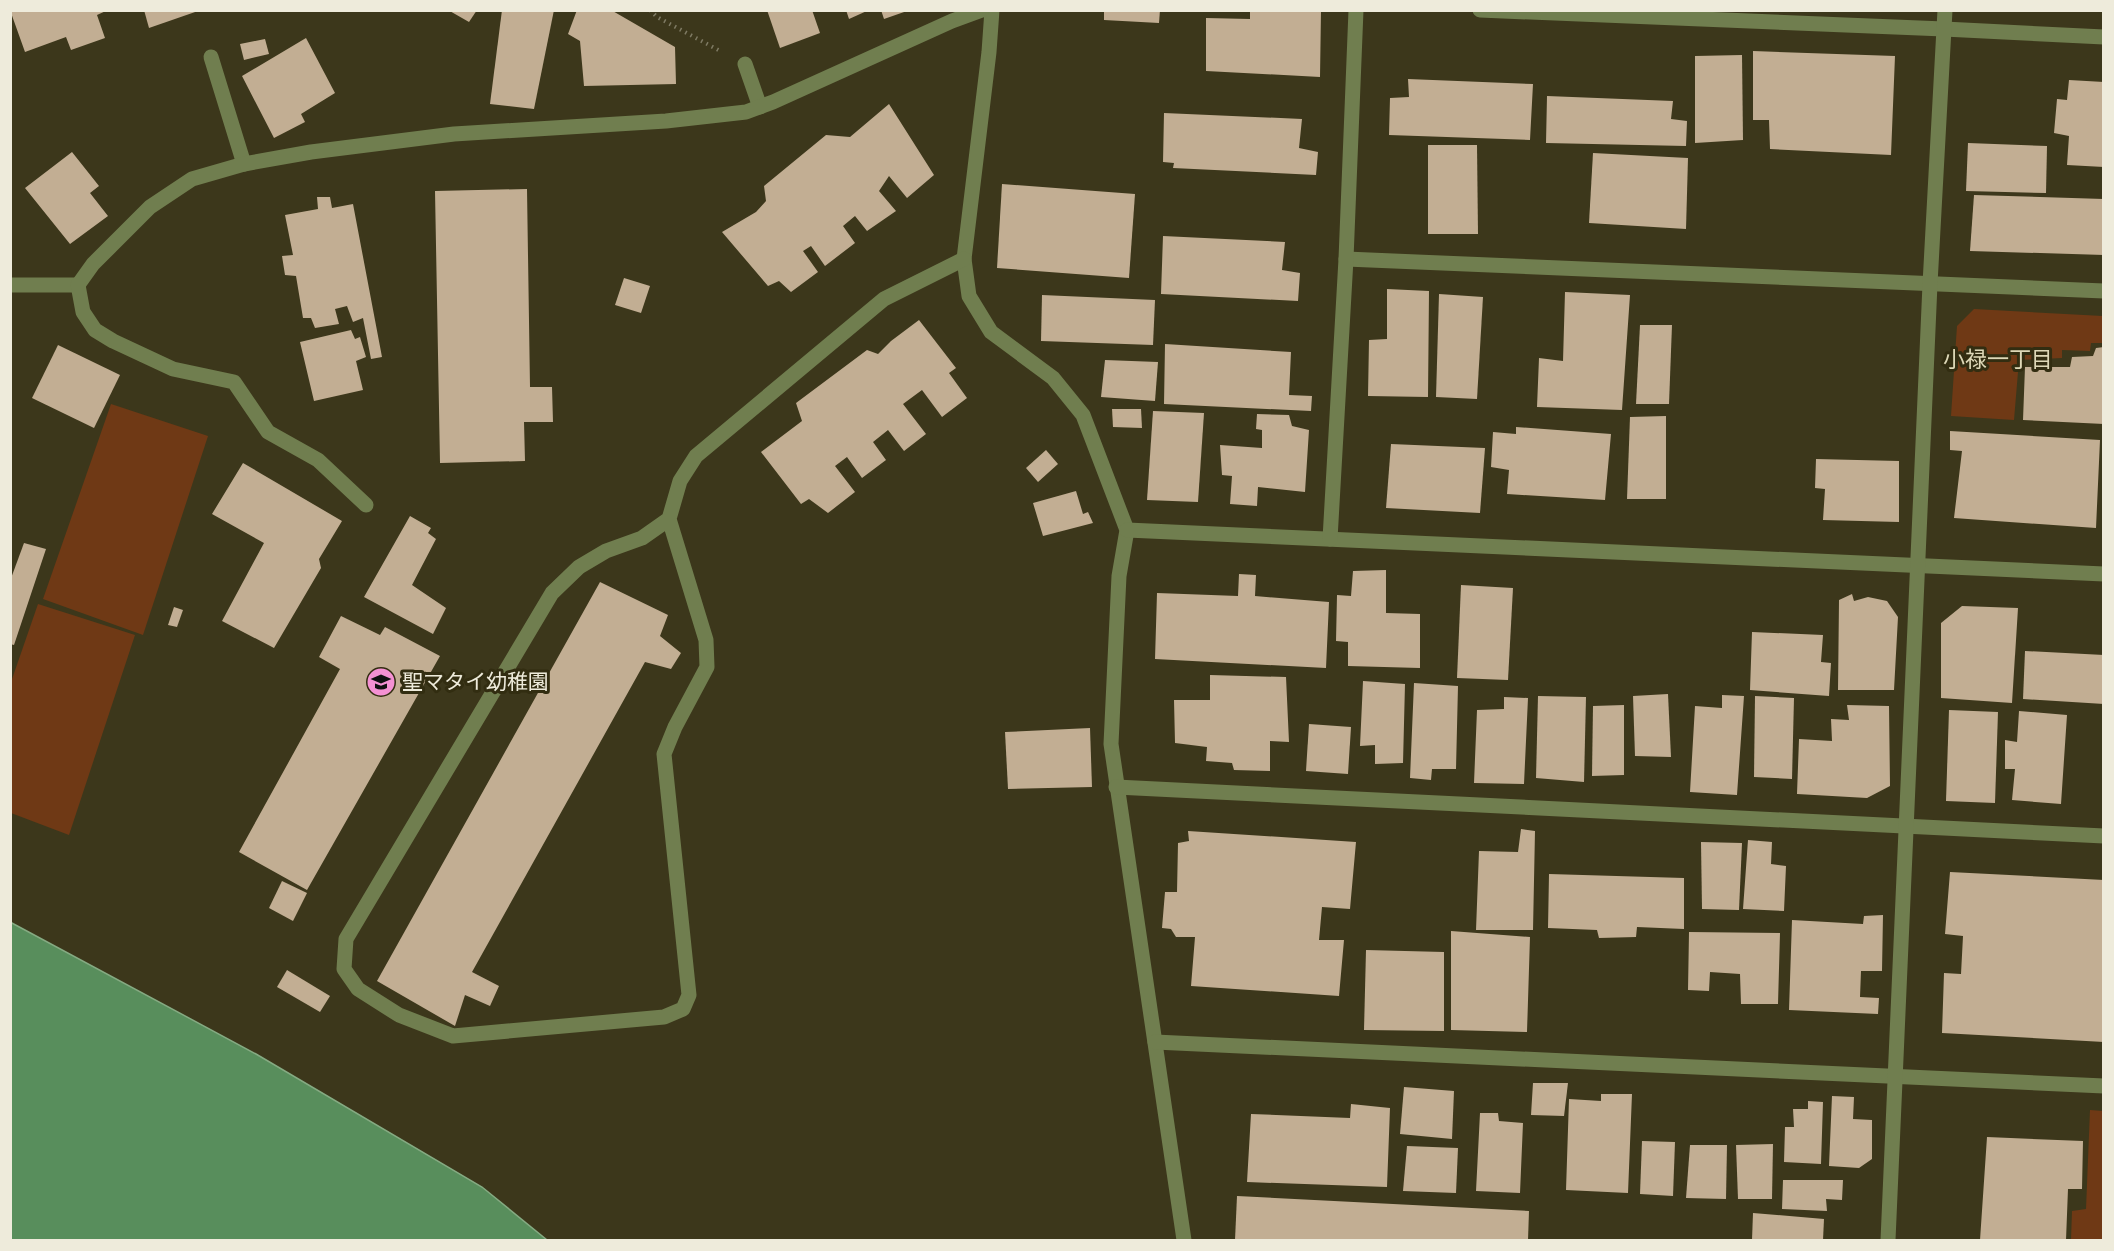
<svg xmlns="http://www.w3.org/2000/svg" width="2114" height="1251" font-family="'Roboto Serif','Noto Sans JP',serif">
	<rect width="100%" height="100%" fill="#3c371b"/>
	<g fill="#6f3915">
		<path d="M 1974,309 L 2103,316 L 2103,343 L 2091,343 L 2090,351 L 2062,350 L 2062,358 L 2019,360 L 2014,420 L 1951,416 L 1957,326 Z"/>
		<path d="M 111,404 L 208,436 L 143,635 L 43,599 Z"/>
		<path d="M 38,604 L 135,635 L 69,835 L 11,813 L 11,682 Z"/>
		<path d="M 2090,1110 L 2103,1111 L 2103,1240 L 2071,1240 L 2072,1211 L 2086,1209 Z"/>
	</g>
	<path fill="#588e5c" stroke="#85aa82" stroke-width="1.5" d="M 10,922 L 256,1054 L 482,1187 L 547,1240 L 11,1240 Z"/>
	<g fill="#c2ae93">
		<path d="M 10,10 L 108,10 L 97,15 L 105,38 L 71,50 L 66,37 L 25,52 Z"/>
		<path d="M 144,10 L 198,10 L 198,11 L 149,28 Z"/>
		<path d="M 448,10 L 477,10 L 469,22 Z"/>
		<path d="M 502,10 L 554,10 L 534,109 L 490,104 Z"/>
		<path d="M 577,10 L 611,10 L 675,47 L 676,84 L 584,86 L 580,41 L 568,34 Z"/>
		<path d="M 767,10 L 812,10 L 820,33 L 780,48 Z"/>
		<path d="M 846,10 L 869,10 L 849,19 Z"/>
		<path d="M 881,10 L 907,10 L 907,11 L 884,19 Z"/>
		<path d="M 1104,10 L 1160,10 L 1159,23 L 1104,20 Z"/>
		<path d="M 1250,10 L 1321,10 L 1320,77 L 1206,71 L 1206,18 L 1250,19 Z"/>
		<path d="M 306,38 L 335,93 L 301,114 L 305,122 L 274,138 L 242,76 Z"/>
		<path d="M 265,39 L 269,54 L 244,60 L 240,44 Z"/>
		<path d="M 1753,51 L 1895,56 L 1891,155 L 1770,149 L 1769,120 L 1753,120 Z"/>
		<path d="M 1742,55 L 1743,140 L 1695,143 L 1695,56 Z"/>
		<path d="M 1408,79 L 1533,84 L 1530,140 L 1389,135 L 1390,98 L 1409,97 Z"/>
		<path d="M 2069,80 L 2104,82 L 2104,167 L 2067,165 L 2069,136 L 2054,133 L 2057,99 L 2067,100 Z"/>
		<path d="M 1547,96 L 1673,101 L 1671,119 L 1687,121 L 1686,146 L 1546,143 Z"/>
		<path d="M 889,104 L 934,175 L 907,198 L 889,176 L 879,191 L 896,211 L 867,231 L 855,216 L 843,226 L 855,243 L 825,266 L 811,246 L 803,251 L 818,272 L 791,292 L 779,281 L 768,286 L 722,232 L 756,212 L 766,201 L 764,186 L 826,135 L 850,137 Z"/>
		<path d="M 1164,113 L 1302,119 L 1299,148 L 1318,152 L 1316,175 L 1173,168 L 1174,163 L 1163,162 Z"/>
		<path d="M 1968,143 L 2047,146 L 2046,193 L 1966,191 Z"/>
		<path d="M 1428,145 L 1477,145 L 1478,234 L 1428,234 Z"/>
		<path d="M 72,152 L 99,186 L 90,193 L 108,216 L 70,244 L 25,188 Z"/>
		<path d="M 1593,153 L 1688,158 L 1686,229 L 1589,223 Z"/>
		<path d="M 1002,184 L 1135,194 L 1129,278 L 997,268 Z"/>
		<path d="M 527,189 L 530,387 L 552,387 L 553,422 L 524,422 L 525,461 L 440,463 L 435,191 Z"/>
		<path d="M 1974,195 L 2104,199 L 2104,255 L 1970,251 Z"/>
		<path d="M 317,197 L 330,197 L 332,208 L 353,204 L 382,357 L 371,359 L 363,318 L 353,322 L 347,306 L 335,309 L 339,324 L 315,328 L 311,318 L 303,318 L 296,276 L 285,275 L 282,256 L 293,255 L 285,215 L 318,209 Z"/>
		<path d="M 1163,236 L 1285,242 L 1282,270 L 1300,273 L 1298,301 L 1161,294 Z"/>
		<path d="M 624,278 L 650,286 L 641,313 L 615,305 Z"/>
		<path d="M 1387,289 L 1429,291 L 1428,397 L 1368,396 L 1369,340 L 1387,339 Z"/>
		<path d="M 1565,292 L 1630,295 L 1622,410 L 1537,407 L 1539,358 L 1563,361 Z"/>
		<path d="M 1439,294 L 1483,297 L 1477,399 L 1436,397 Z"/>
		<path d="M 1042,295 L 1155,300 L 1153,345 L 1041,341 Z"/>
		<path d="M 919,320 L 956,368 L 949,373 L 967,398 L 942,417 L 922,390 L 903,404 L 926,434 L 904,451 L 888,430 L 873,442 L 886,460 L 862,478 L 847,457 L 835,466 L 855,492 L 828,513 L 809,499 L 801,504 L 761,452 L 802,421 L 796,403 L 867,350 L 878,354 L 891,341 Z"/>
		<path d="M 1640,325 L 1672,325 L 1669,404 L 1636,404 Z"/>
		<path d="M 351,330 L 355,339 L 360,337 L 366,357 L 356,361 L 363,390 L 314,401 L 300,342 Z"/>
		<path d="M 1165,344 L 1291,352 L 1289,395 L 1312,396 L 1311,411 L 1164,404 Z"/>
		<path d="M 58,345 L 120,375 L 94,428 L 32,398 Z"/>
		<path d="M 2104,347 L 2104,424 L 2023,420 L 2025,367 L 2070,367 L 2072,357 L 2093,356 L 2096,348 Z"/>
		<path d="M 1105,360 L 1158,362 L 1155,401 L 1101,397 Z"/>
		<path d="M 1112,409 L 1141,409 L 1142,428 L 1113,427 Z"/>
		<path d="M 1153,411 L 1204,413 L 1198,502 L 1147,500 Z"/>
		<path d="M 1257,414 L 1289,415 L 1292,426 L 1309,430 L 1305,492 L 1258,487 L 1257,506 L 1230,504 L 1232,476 L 1222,475 L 1220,445 L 1262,448 L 1262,430 L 1256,429 Z"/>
		<path d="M 1666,416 L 1666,499 L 1627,499 L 1630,417 Z"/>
		<path d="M 1516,427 L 1611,434 L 1605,500 L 1507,494 L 1509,470 L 1491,467 L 1493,432 L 1516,434 Z"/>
		<path d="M 1950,431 L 2100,440 L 2096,528 L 1954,518 L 1962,451 L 1950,450 Z"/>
		<path d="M 1391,444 L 1485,448 L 1480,513 L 1386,508 Z"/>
		<path d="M 1046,450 L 1058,464 L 1038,482 L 1026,468 Z"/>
		<path d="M 1816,459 L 1899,461 L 1899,522 L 1823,520 L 1825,489 L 1815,488 Z"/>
		<path d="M 243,463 L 342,521 L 319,559 L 321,568 L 274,648 L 222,621 L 264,543 L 212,514 Z"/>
		<path d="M 1076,491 L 1083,514 L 1088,512 L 1093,523 L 1043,536 L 1033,503 Z"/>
		<path d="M 410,516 L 431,528 L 428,533 L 436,539 L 412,585 L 446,608 L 433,634 L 364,597 Z"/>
		<path d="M 24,543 L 46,549 L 14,645 L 10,644 L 10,581 Z"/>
		<path d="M 1386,570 L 1386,613 L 1420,614 L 1420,668 L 1348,666 L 1348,642 L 1336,641 L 1337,595 L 1351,596 L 1353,571 Z"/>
		<path d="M 1239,574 L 1256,575 L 1255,596 L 1329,602 L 1326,668 L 1155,659 L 1157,593 L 1238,596 Z"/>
		<path d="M 600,582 L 668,615 L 660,636 L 681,653 L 671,669 L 645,662 L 472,972 L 499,986 L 490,1006 L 465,995 L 455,1026 L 377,981 Z"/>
		<path d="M 1461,585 L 1513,588 L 1508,680 L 1457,678 Z"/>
		<path d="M 1852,594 L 1854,601 L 1868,597 L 1887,601 L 1898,617 L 1894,690 L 1838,690 L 1839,600 Z"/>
		<path d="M 1962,606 L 2018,608 L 2012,703 L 1941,698 L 1941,623 Z"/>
		<path d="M 174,607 L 183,610 L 177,627 L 168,625 Z"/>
		<path d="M 341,616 L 380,635 L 385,627 L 440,656 L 307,890 L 239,852 L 340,669 L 319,657 Z"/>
		<path d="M 1752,632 L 1823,635 L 1821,662 L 1831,663 L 1829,696 L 1750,690 Z"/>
		<path d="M 2025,651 L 2104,655 L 2104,704 L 2023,699 Z"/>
		<path d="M 1210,675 L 1286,677 L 1289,742 L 1270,741 L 1270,771 L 1234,770 L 1232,763 L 1206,761 L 1207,747 L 1175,743 L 1174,700 L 1210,700 Z"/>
		<path d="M 1363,681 L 1405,684 L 1403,763 L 1375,764 L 1375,745 L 1360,746 Z"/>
		<path d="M 1414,683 L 1458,686 L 1456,769 L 1432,769 L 1431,780 L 1410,778 Z"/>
		<path d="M 1668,694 L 1671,757 L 1635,756 L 1633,696 Z"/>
		<path d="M 1722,695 L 1744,696 L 1737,795 L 1690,792 L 1695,706 L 1722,708 Z"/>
		<path d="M 1538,696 L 1586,697 L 1584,782 L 1536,778 Z"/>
		<path d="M 1755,696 L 1794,698 L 1792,779 L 1754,777 Z"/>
		<path d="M 1504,697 L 1528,698 L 1524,784 L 1474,783 L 1477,710 L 1504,709 Z"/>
		<path d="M 1624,705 L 1624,775 L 1592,776 L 1593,706 Z"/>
		<path d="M 1847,705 L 1889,706 L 1890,786 L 1867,798 L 1797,794 L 1799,739 L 1832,741 L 1831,719 L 1849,720 Z"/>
		<path d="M 1949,710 L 1998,712 L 1995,803 L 1946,801 Z"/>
		<path d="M 2019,711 L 2067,715 L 2061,804 L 2012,800 L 2015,769 L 2005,769 L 2005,740 L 2017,742 Z"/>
		<path d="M 1309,724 L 1351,727 L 1348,774 L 1306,771 Z"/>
		<path d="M 1090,728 L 1092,787 L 1008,789 L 1005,732 Z"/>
		<path d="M 1521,829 L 1535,831 L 1533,930 L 1476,930 L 1479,851 L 1518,852 Z"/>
		<path d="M 1188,831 L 1356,842 L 1350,909 L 1322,907 L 1319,940 L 1344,940 L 1339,996 L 1191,986 L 1195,937 L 1176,937 L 1171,929 L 1162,928 L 1165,892 L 1177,892 L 1178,843 L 1189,841 Z"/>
		<path d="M 1748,840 L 1772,842 L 1771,864 L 1786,866 L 1784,911 L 1743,909 Z"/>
		<path d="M 1701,842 L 1742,843 L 1739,910 L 1702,909 Z"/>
		<path d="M 1950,872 L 2104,880 L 2104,1042 L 1942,1033 L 1944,973 L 1961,974 L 1963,936 L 1945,934 Z"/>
		<path d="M 1549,874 L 1684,878 L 1684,929 L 1637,927 L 1636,937 L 1599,938 L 1597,930 L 1548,928 Z"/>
		<path d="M 282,881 L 307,893 L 293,921 L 269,908 Z"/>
		<path d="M 1883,915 L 1882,971 L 1861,971 L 1860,997 L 1879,998 L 1878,1014 L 1789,1010 L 1792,920 L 1863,924 L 1864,916 Z"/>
		<path d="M 1451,931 L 1530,937 L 1527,1032 L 1451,1030 Z"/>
		<path d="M 1689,932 L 1780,933 L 1778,1004 L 1741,1004 L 1740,974 L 1710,972 L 1709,991 L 1688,990 Z"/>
		<path d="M 1366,950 L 1444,952 L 1444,1031 L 1364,1030 Z"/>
		<path d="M 287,970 L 330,996 L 320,1012 L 277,987 Z"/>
		<path d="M 1533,1083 L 1568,1083 L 1564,1116 L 1531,1115 Z"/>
		<path d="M 1404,1087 L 1454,1091 L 1452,1139 L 1400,1134 Z"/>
		<path d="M 1601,1094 L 1632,1094 L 1628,1193 L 1566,1190 L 1569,1099 L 1601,1101 Z"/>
		<path d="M 1832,1096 L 1854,1097 L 1853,1119 L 1872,1120 L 1872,1159 L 1859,1168 L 1829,1166 Z"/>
		<path d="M 1808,1101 L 1823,1102 L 1821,1164 L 1784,1162 L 1785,1127 L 1794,1127 L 1793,1109 L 1808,1109 Z"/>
		<path d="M 1351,1104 L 1390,1108 L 1387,1187 L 1247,1182 L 1251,1114 L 1350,1118 Z"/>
		<path d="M 1480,1113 L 1498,1113 L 1499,1121 L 1523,1123 L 1520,1193 L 1476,1191 Z"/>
		<path d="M 1987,1137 L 2083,1141 L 2082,1189 L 2068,1189 L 2066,1240 L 1980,1240 Z"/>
		<path d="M 1642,1141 L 1675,1142 L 1673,1196 L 1640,1194 Z"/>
		<path d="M 1773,1144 L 1772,1199 L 1738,1199 L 1736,1145 Z"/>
		<path d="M 1690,1145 L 1727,1145 L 1726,1199 L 1686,1198 Z"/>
		<path d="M 1407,1146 L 1458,1148 L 1456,1193 L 1403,1191 Z"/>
		<path d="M 1783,1180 L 1843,1180 L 1842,1200 L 1826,1199 L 1827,1211 L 1782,1209 Z"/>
		<path d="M 1237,1196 L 1529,1211 L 1528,1240 L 1235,1240 Z"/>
		<path d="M 1753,1213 L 1824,1219 L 1823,1240 L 1752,1240 Z"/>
	</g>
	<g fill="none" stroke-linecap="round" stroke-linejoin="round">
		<path stroke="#7e7a63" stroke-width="4" stroke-dasharray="1.5 4.5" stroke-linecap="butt" d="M 650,10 L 657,17 L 722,52"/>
		<g stroke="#707e4f" stroke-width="15">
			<path d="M 992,10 L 989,52 L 964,259 L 969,296 L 991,332 L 1053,378 L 1083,415 L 1127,530 L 1119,576 L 1111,744 L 1184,1240"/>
			<path d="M 1480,10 L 1944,29 L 2104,37"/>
			<path d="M 211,57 L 244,164"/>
			<path d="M 745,64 L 760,107"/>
			<path d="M 1346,259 L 2104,291"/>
			<path d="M 10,285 L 78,285"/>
			<path d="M 366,505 L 318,460 L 268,432 L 234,382 L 173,369 L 113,341 L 95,330 L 83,312 L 78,285 L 93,264 L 150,207 L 192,179 L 244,164 L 311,152 L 454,134 L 666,121 L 746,112 L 773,102 L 952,21 L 982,10"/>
			<path d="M 669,519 L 642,538 L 606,551 L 579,567 L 552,593 L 346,939 L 344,969 L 358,989 L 399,1015 L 453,1036 L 664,1017 L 683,1009 L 689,995 L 664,754 L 675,727 L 707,667 L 706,640 L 669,519 L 680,481 L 696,456 L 884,299 L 964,259"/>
			<path d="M 1127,530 L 2104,574"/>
			<path d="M 1330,539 L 1346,259 L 1356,10"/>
			<path d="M 1116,787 L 2104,836"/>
			<path d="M 1155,1042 L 2104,1086"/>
			<path d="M 1888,1240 L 1930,284 L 1945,10"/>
		</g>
	</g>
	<defs>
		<g id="school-disc" transform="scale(1.5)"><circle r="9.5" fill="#f491d3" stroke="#322d11"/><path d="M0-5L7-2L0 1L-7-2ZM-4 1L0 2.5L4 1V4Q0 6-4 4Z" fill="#111"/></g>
	</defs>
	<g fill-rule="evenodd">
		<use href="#school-disc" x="381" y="682"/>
	</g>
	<g text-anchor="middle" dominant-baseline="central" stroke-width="6" stroke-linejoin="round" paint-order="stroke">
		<g font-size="21" fill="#eeebdb" stroke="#322d11" text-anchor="start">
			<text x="402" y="682">聖マタイ幼稚園</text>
		</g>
		<g font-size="22" fill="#ded8b7" stroke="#322d11">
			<text x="1998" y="359">小禄一丁目</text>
		</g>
	</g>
	<rect width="2114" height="1251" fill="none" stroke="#eeebdb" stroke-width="24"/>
</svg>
